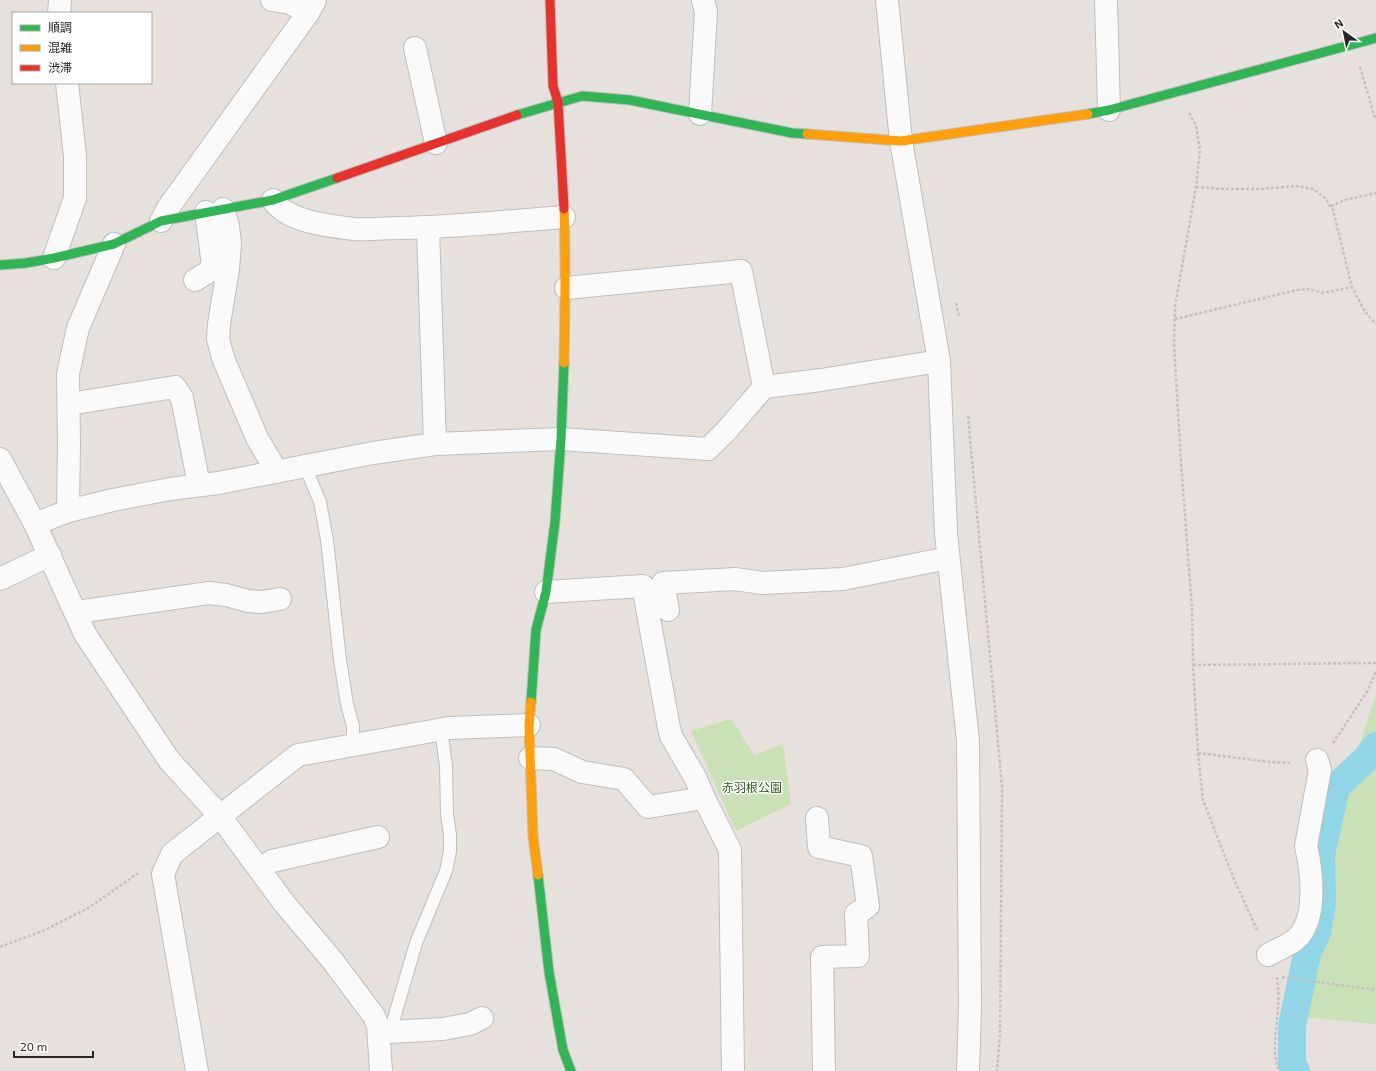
<svg xmlns="http://www.w3.org/2000/svg" width="1376" height="1071" font-family="'Exo 2','Noto Sans JP',sans-serif">
	<rect width="100%" height="100%" fill="#e6e1dd"/>
	<g fill="#cae0b6">
		<path d="M 1376,695 L 1376,1024 L 1302,1017 L 1352,766 Z"/>
		<path d="M 731,719 L 754,755 L 783,744 L 791,804 L 736,831 L 691,731 Z"/>
	</g>
	<g fill="none" stroke-linecap="round" stroke-linejoin="round">
		<path stroke="#91d6e7" stroke-width="28" d="M 1296,1071 L 1292,1064 L 1292,1026 L 1307,954 L 1317,932 L 1322,904 L 1321,855 L 1336,787 L 1367,758 L 1376,746"/>
		<g stroke="#bfbebe" stroke-width="14">
			<g id="lane">
				<path d="M 305,466 L 320,502 L 327,540 L 340,660 L 347,704 L 353,726 L 353,745"/>
				<path d="M 387,1034 L 390,1032 L 416,943 L 446,871 L 450,851 L 450,835 L 447,814 L 446,766 L 441,729"/>
			</g>
		</g>
		<g stroke="#bfbebe" stroke-width="24">
			<g id="street">
				<path d="M 272,0 L 290,3 L 308,13"/>
				<path d="M 887,0 L 901,141 L 939,361 L 946,533 L 968,741 L 970,1006 L 968,1071"/>
				<path d="M 1106,0 L 1109,110"/>
				<path d="M 59,13 L 60,0"/>
				<path d="M 415,48 L 436,143"/>
				<path d="M 700,114 L 706,12 L 703,0"/>
				<path d="M 273,200 C 287,222 330,226 354,229 C 369,230 385,228 400,228 C 455,227 510,221 564,217"/>
				<path d="M 223,209 L 228,226 L 230,243 L 228,269 L 219,324 L 218,339 L 223,358 L 257,438 L 277,472"/>
				<path d="M 161,221 L 168,208 L 308,13 L 315,0"/>
				<path d="M 428,228 L 435,444"/>
				<path d="M 54,258 L 75,198 L 75,156 L 67,83"/>
				<path d="M 195,280 L 208,272 L 213,265 L 206,212"/>
				<path d="M 566,288 L 741,271 L 764,387"/>
				<path d="M 69,404 L 175,387 L 182,398 L 199,485"/>
				<path d="M 0,459 L 35,524 L 85,634 L 169,760 L 220,816 L 284,903 L 332,960 L 374,1016 L 378,1026 L 381,1071"/>
				<path d="M 68,511 L 69,444 L 68,374 L 78,328 L 114,244"/>
				<path d="M 35,524 L 68,511 L 113,500 L 170,489 L 218,483 L 373,453 L 435,444 L 561,439 L 708,449 L 727,430 L 764,387 L 821,380 L 939,361"/>
				<path d="M 0,579 L 50,555"/>
				<path d="M 546,592 L 643,586 L 669,728 L 671,736 L 696,779 L 704,798 L 730,850 L 733,1071"/>
				<path d="M 668,610 L 663,583 L 735,579 L 762,583 L 843,579 L 948,558"/>
				<path d="M 77,614 L 84,611 L 209,593 L 226,595 L 248,601 L 261,602 L 280,599"/>
				<path d="M 530,758 L 554,759 L 582,772 L 624,779 L 648,807 L 704,798"/>
				<path d="M 817,818 L 819,847 L 861,856 L 868,906 L 856,914 L 858,956 L 822,957 L 824,1071"/>
				<path d="M 260,870 L 272,861 L 378,837"/>
				<path d="M 1268,955 C 1276,950 1287,946 1295,940 C 1318,921 1312,872 1306,846 L 1320,770 L 1317,760"/>
				<path d="M 390,1032 L 443,1029 L 470,1024 L 482,1018"/>
				<path d="M 197,1071 L 163,874 L 172,854 L 298,755 L 449,728 L 529,725"/>
			</g>
		</g>
		<g stroke="#bfbebe" stroke-width="11">
			<g id="fast">
				<path d="M 1088,114 L 1109,110 L 1376,38"/>
				<path d="M 517,115 L 582,96 L 630,100 L 792,133 L 807,134"/>
				<path d="M 0,265 L 26,263 L 54,258 L 114,244 L 161,221 L 273,200 L 337,178"/>
				<path d="M 531,702 L 536,630 L 546,592 L 555,522 L 561,439 L 564,363"/>
				<path d="M 538,875 L 549,972 L 563,1050 L 571,1071"/>
			</g>
		</g>
		<g stroke="#bfbebe" stroke-width="11">
			<g id="slow">
				<path d="M 807,134 L 901,141 L 1088,114"/>
				<path d="M 564,363 C 565,312 566,261 564,209"/>
				<path d="M 531,702 L 529,725 L 533,836 L 538,875"/>
			</g>
		</g>
		<g stroke="#bfbebe" stroke-width="11">
			<g id="jam">
				<path d="M 550,0 L 553,86 L 558,102 L 564,209"/>
				<path d="M 337,178 L 517,115"/>
			</g>
		</g>
		<g stroke="#c2c2c2" stroke-width="2.5" stroke-dasharray="3 2" stroke-linecap="butt">
			<path d="M 1360,67 L 1375,118"/>
			<path d="M 1189,113 L 1196,126 L 1200,150 L 1196,187 L 1175,306 L 1174,344 L 1181,463 L 1192,608 L 1193,665 L 1198,753 L 1203,800 L 1233,877 L 1258,932"/>
			<path d="M 1196,187 L 1224,189 L 1260,189 L 1296,186 L 1313,189 L 1325,198 L 1333,210 L 1352,287 L 1365,312 L 1376,324"/>
			<path d="M 1331,206 L 1345,200 L 1376,193"/>
			<path d="M 956,303 L 959,317"/>
			<path d="M 1175,319 L 1297,290 L 1309,289 L 1323,293 L 1352,287"/>
			<path d="M 968,416 L 1002,787 L 1000,1035 L 997,1071"/>
			<path d="M 1193,665 L 1376,663"/>
			<path d="M 1333,743 L 1367,692 L 1376,671"/>
			<path d="M 1198,753 L 1270,762 L 1292,763"/>
			<path d="M 0,947 L 45,930 L 90,907 L 138,873"/>
			<path d="M 1277,977 C 1278,987 1279,998 1278,1008 C 1277,1029 1271,1051 1279,1071"/>
			<path d="M 1282,977 L 1376,990"/>
		</g>
		<use href="#lane" stroke="#fbfafa" stroke-width="12"/>
		<use href="#street" stroke="#fbfafa" stroke-width="22"/>
		<use href="#fast" stroke="#30b455" stroke-width="9"/>
		<use href="#slow" stroke="#ff9f0a" stroke-width="9"/>
		<use href="#jam" stroke="#e5322d" stroke-width="9"/>
	</g>
	<g text-anchor="middle" dominant-baseline="central" stroke-width="3" stroke-linejoin="round" paint-order="stroke">
		<g font-size="12" fill="#2e611b" stroke="#fff">
			<text x="752" y="787">赤羽根公園</text>
		</g>
	</g>
	<rect x="12" y="12" width="140" height="72" fill="#ffffff" stroke="#a9a9a9"/>
	<rect x="20" y="25" width="20" height="6" fill="#30b455" stroke="#a9a9a9"/>
	<text x="48" y="32" font-size="12" fill="#272727">順調</text>
	<rect x="20" y="45" width="20" height="6" fill="#ff9f0a" stroke="#a9a9a9"/>
	<text x="48" y="52" font-size="12" fill="#272727">混雑</text>
	<rect x="20" y="65" width="20" height="6" fill="#e5322d" stroke="#a9a9a9"/>
	<text x="48" y="72" font-size="12" fill="#272727">渋滞</text>
	<g transform="translate(1344 32) rotate(327)" stroke="#ffffff" stroke-width="3" paint-order="stroke">
	<path d="M0-3L7 15L0 10L-7 15Z" fill="#272727"/>
	<text y="-6" font-size="11" font-weight="bold" text-anchor="middle" fill="#272727">N</text>
	</g>
	<path d="M14 1051v6h79v-6" fill="none" stroke="#272727" stroke-width="2"/>
	<text x="20" y="1051" font-size="12" fill="#272727" stroke="#ffffff" stroke-width="3" paint-order="stroke">20 m</text>
</svg>
